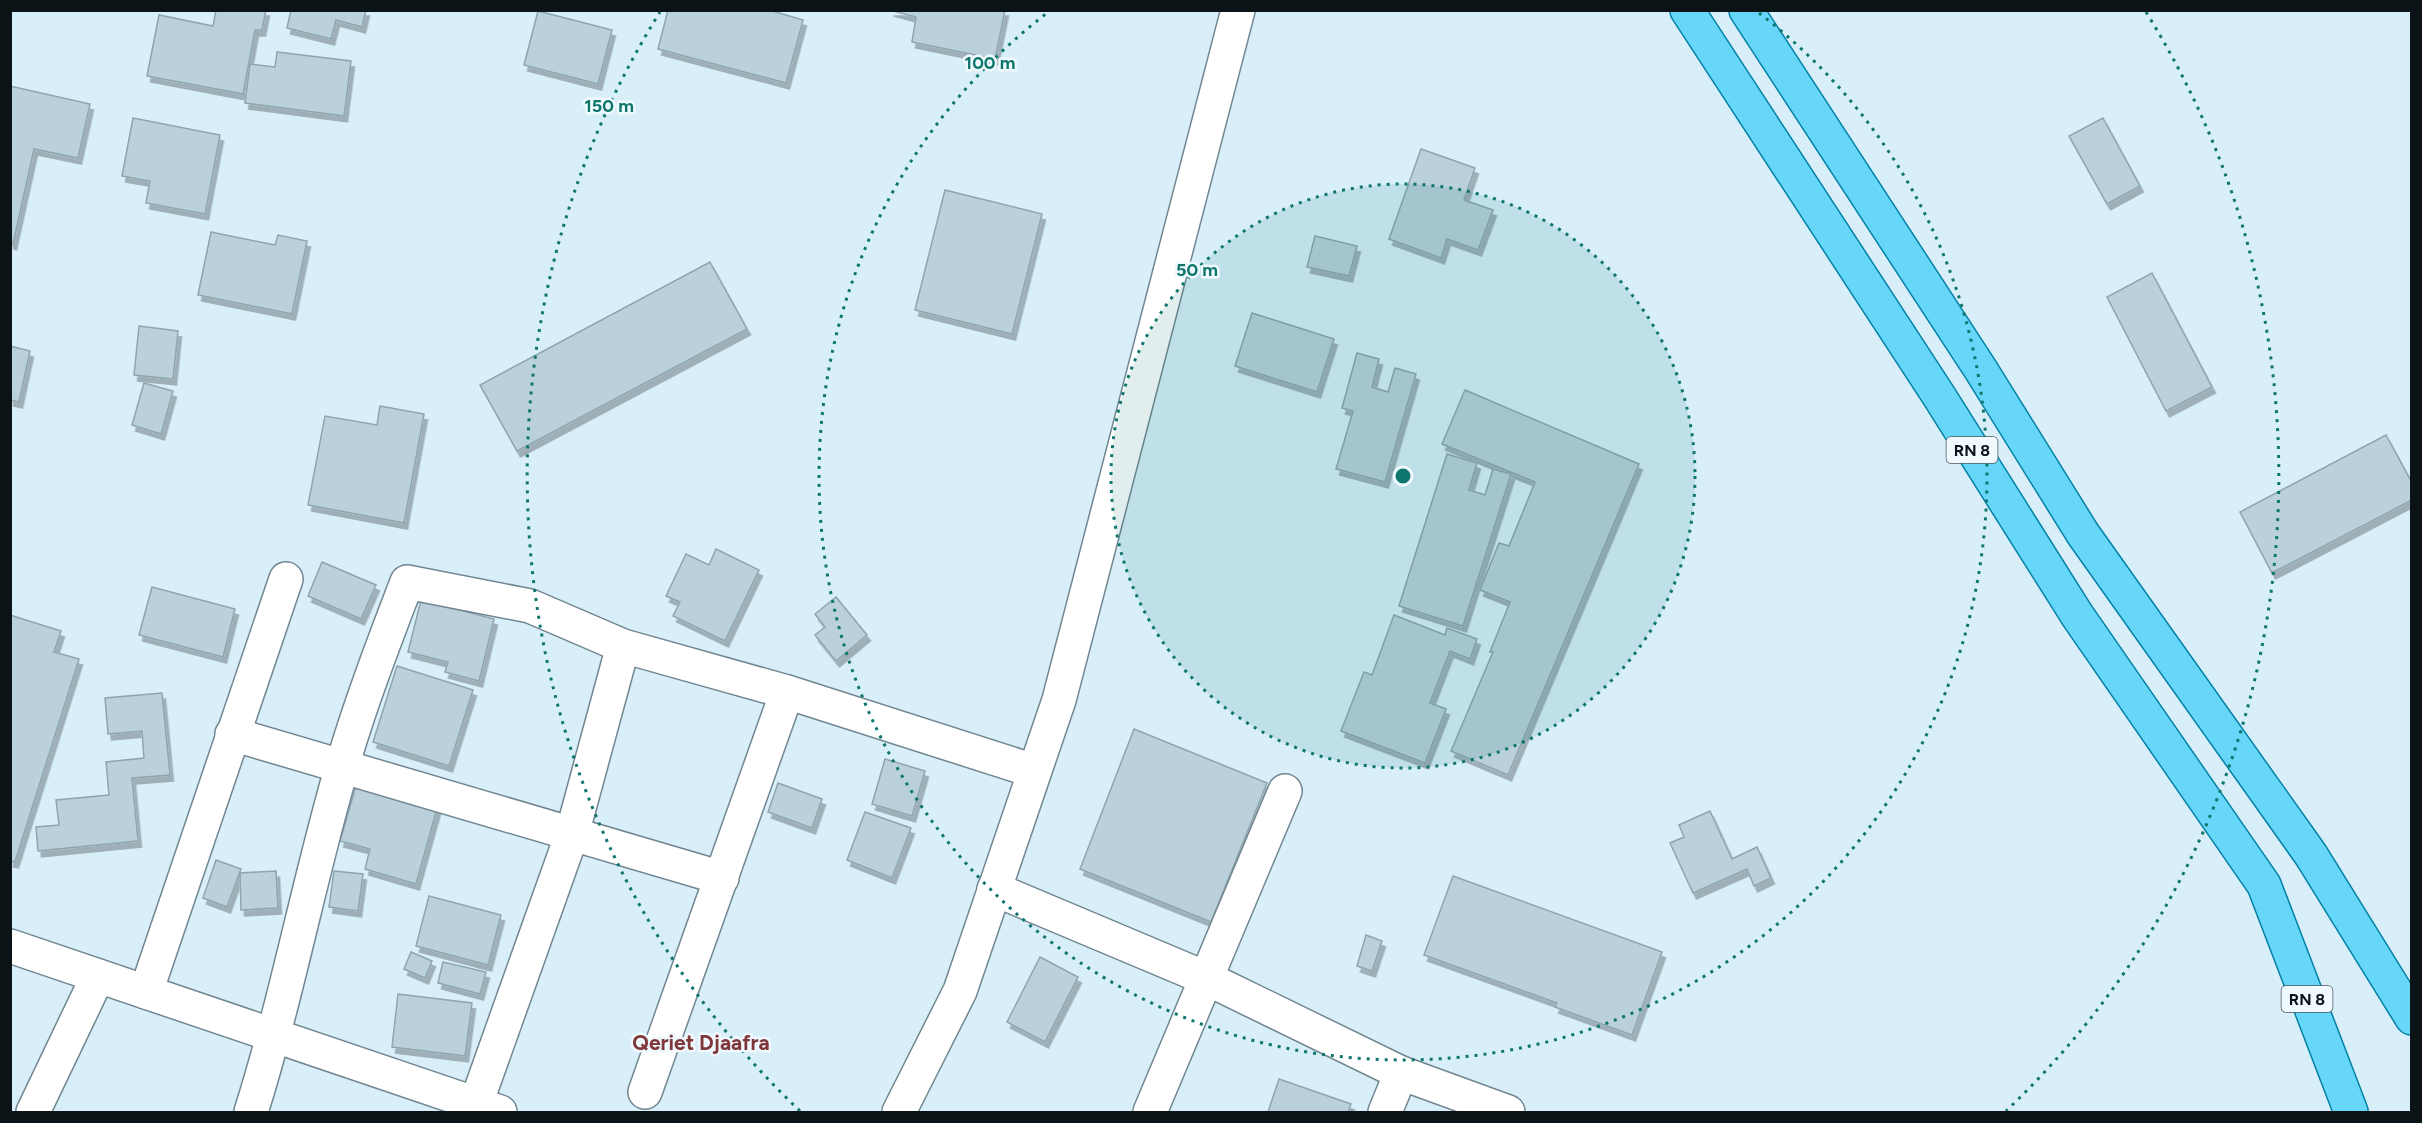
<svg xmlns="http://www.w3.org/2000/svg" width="2422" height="1123" font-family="Figtree,sans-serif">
	<defs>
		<filter id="shadow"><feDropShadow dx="3.5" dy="6" stdDeviation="0" flood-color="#0004"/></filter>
	</defs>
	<rect width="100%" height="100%" fill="#d8effa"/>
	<g fill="#bad1dc" stroke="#8ea4ae" stroke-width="1.5" filter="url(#shadow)">
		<path d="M 216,10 L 266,10 L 262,30 L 255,30 L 243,94 L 147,76 L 159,15 L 213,26 Z"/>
		<path d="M 291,10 L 366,10 L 362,27 L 336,20 L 331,39 L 287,28 Z"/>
		<path d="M 668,10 L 769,10 L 803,20 L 786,83 L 658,49 Z"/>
		<path d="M 890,10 L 1005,10 L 995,59 L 912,42 L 916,17 Z"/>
		<path d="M 538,11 L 612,30 L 598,84 L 524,65 Z"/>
		<path d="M 277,52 L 351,61 L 344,116 L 245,103 L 250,64 L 275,67 Z"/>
		<path d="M 10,86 L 90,104 L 78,158 L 34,149 L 13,244 L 10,243 Z"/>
		<path d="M 133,118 L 220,135 L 205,214 L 146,203 L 150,181 L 122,176 Z"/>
		<path d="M 2103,118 L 2140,186 L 2107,204 L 2069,136 Z"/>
		<path d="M 1421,149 L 1475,168 L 1464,200 L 1493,210 L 1478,250 L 1447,239 L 1441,258 L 1389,239 Z"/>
		<path d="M 945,190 L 1042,214 L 1012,334 L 915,310 Z"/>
		<path d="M 211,232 L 275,245 L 278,235 L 307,241 L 292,314 L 198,295 Z"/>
		<path d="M 1315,236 L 1357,246 L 1349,276 L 1307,267 Z"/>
		<path d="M 710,262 L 747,329 L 517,451 L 480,385 Z"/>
		<path d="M 2152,273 L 2212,387 L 2166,411 L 2107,297 Z"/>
		<path d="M 1252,313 L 1334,339 L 1317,392 L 1235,366 Z"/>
		<path d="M 139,326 L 178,331 L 173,379 L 134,375 Z"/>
		<path d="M 10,346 L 30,351 L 19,402 L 10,400 Z"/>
		<path d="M 1357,353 L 1379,359 L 1372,387 L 1388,392 L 1395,368 L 1416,374 L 1385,482 L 1336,469 L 1353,411 L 1342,408 Z"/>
		<path d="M 144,383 L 173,391 L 161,434 L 132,425 Z"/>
		<path d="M 1465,390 L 1639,464 L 1508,775 L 1451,751 L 1493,652 L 1490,652 L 1510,602 L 1480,590 L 1499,543 L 1509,546 L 1535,482 L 1442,444 Z"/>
		<path d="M 380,406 L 424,414 L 404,523 L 308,505 L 325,416 L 377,425 Z"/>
		<path d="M 2386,435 L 2412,483 L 2412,500 L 2272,573 L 2240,512 Z"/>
		<path d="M 1447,454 L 1477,463 L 1469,490 L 1485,495 L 1493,469 L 1511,474 L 1463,626 L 1399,606 Z"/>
		<path d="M 716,549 L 759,570 L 725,641 L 673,616 L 680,602 L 666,596 L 686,554 L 709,565 Z"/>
		<path d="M 322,562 L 376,585 L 361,619 L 308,596 Z"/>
		<path d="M 152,587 L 235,609 L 223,657 L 139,635 Z"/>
		<path d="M 836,597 L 867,635 L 836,661 L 815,635 L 825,627 L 815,614 Z"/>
		<path d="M 421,600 L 494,619 L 479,681 L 445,672 L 448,662 L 408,652 Z"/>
		<path d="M 10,615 L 61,631 L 54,652 L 79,659 L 15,862 L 10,861 Z"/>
		<path d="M 1394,615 L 1445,635 L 1447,628 L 1477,639 L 1470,659 L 1450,651 L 1430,703 L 1446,709 L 1425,763 L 1341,731 L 1364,672 L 1372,675 Z"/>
		<path d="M 397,666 L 473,690 L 449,766 L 373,742 Z"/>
		<path d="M 162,693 L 170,775 L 132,778 L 138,841 L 38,851 L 36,827 L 59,825 L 56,800 L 109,795 L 106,762 L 144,758 L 142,731 L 108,734 L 105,698 Z"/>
		<path d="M 1134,729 L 1267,783 L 1211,922 L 1080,869 Z"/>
		<path d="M 885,759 L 925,771 L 912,816 L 872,804 Z"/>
		<path d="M 358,779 L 439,801 L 416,884 L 365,869 L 370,849 L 340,841 Z"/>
		<path d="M 778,783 L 822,799 L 812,828 L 768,812 Z"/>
		<path d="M 1710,811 L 1732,859 L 1757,847 L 1771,878 L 1754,886 L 1747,869 L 1693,893 L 1670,843 L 1684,837 L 1679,825 Z"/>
		<path d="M 865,812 L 911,828 L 892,878 L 847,860 Z"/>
		<path d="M 216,860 L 241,869 L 227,907 L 203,898 Z"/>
		<path d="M 276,871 L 278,908 L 241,910 L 240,873 Z"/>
		<path d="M 334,871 L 363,874 L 358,911 L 329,907 Z"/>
		<path d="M 1453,876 L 1662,952 L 1632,1035 L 1555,1007 L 1557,1003 L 1424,955 Z"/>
		<path d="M 429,896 L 501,915 L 488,965 L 416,946 Z"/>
		<path d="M 1366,935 L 1382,941 L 1372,971 L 1357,966 Z"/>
		<path d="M 411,952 L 432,961 L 425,978 L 404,969 Z"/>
		<path d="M 1040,957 L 1078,977 L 1045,1042 L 1007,1022 Z"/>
		<path d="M 443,962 L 486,972 L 480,994 L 438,983 Z"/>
		<path d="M 398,994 L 472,1003 L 465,1056 L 392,1047 Z"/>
		<path d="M 1279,1079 L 1351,1104 L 1348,1112 L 1268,1112 Z"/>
	</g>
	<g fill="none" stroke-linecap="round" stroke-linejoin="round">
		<g stroke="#718691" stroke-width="36">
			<g id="street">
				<path d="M 232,734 L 722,878"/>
				<path d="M 994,889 L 1208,979 L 1401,1073 L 1508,1112"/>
				<path d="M 10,946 L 500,1112"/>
				<path d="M 146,992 L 286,579"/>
				<path d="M 645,1092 L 787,692"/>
				<path d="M 33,1112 L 98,976"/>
				<path d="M 251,1112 C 287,998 309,879 343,763 C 361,702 384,642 407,582 L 530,606 L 623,646 L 787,692 L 1034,771"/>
				<path d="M 473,1112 L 572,834 L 623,646"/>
				<path d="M 1150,1112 L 1285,791"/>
				<path d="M 1385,1112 L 1401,1073"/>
			</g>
		</g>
		<g stroke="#718691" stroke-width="36">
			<path id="secondary" d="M 899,1112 L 960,991 L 1059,700 L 1238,10"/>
		</g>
		<g stroke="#0481a7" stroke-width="36">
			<g id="primary">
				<path d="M 1687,10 L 1939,396 L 2077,615 L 2264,885 L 2351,1112"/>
				<path d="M 1746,10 L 1981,370 L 2083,534 L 2311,855 L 2412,1018"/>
			</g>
		</g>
		<use href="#street" stroke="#fff" stroke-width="33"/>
		<use href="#secondary" stroke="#fff" stroke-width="33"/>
		<use href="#primary" stroke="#67d7f9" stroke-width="33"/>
	</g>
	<circle cx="1403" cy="476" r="292" fill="#0f766e" fill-opacity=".12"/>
	<g fill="none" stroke="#0f766e" stroke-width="3" stroke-dasharray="3 6">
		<circle cx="1403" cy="476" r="292"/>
		<path d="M1759 13A584 584 0 1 1 1047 13"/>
		<path d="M800 1111A876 876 0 0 1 660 12M2146 12A876 876 0 0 1 2006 1111"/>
	</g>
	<g text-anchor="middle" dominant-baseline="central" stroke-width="5" stroke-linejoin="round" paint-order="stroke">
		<g fill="#f0fafe" stroke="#50585c" stroke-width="1.5">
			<rect x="1946.5" y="437" width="51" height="26" rx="4.5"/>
			<rect x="2281.5" y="986" width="51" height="26" rx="4.5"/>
		</g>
		<g font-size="16" font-weight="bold" fill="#0b1317">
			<text x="1972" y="450">RN 8</text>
			<text x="2307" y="999">RN 8</text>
		</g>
		<g font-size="21" font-weight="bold" fill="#7f373b" stroke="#f0fafe">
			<text x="701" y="1042">Qeriet Djaafra</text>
		</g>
	</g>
	<circle cx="1403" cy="476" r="9" fill="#0f766e" stroke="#f0fafe" stroke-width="3"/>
	<g font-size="18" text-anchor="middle" font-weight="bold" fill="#0f766e" stroke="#f0fafe" stroke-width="5" stroke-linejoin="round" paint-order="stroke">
		<text x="990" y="69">100 m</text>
		<text x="609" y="112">150 m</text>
		<text x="1197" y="276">50 m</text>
	</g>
	<rect width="2422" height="1123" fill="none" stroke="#0b1317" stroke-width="24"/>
</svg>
